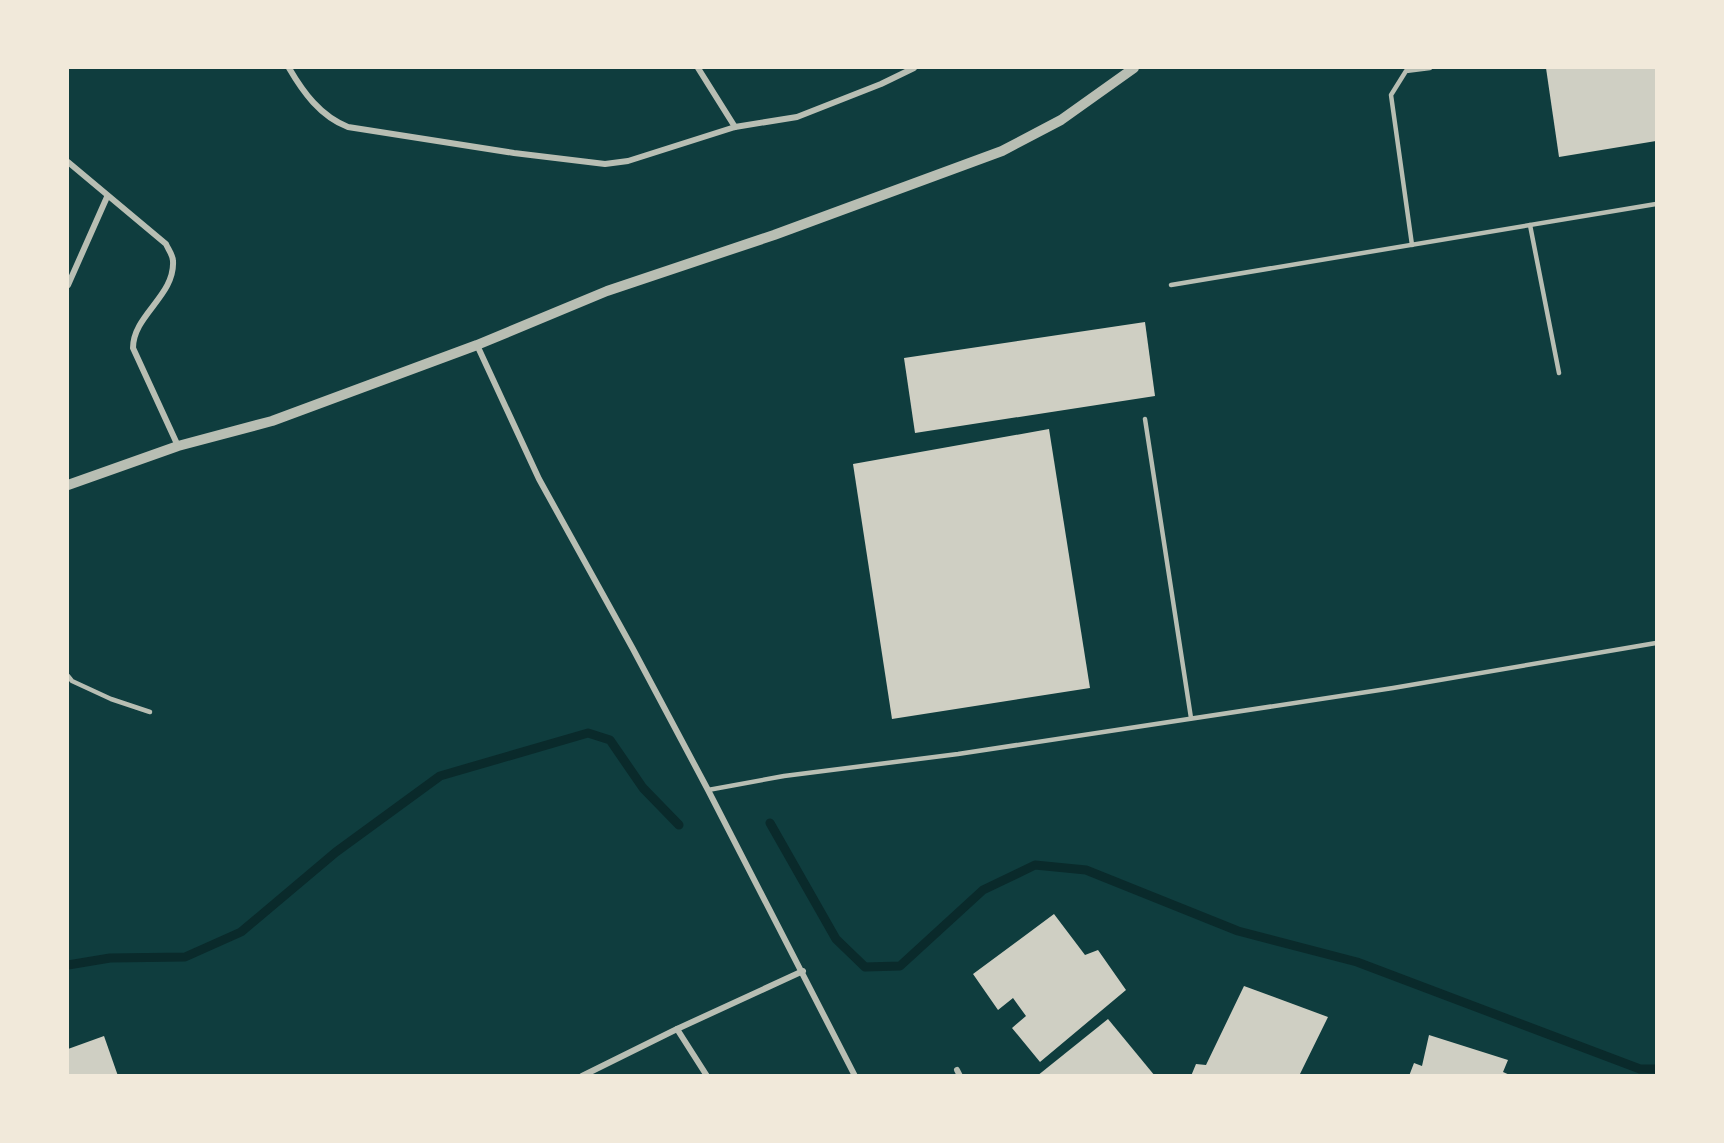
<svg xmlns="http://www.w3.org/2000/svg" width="1724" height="1143" font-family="'IBM Plex Serif',serif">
	<rect width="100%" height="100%" fill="#0f3d3e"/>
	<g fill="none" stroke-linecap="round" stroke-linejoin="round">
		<g stroke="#0a2a2b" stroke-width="9">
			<path d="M 770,823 L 836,939 L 865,967 L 900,966 L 983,890 L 1035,865 L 1086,870 L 1238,931 L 1357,962 L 1640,1069 L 1656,1069"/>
			<path d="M 68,965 L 110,958 L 185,957 L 241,932 L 336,852 L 440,776 L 588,733 L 610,740 L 643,788 L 679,825"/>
		</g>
	</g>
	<g fill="#cfcfc3">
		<path d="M 1546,68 L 1656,68 L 1656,141 L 1559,157 Z"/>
		<path d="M 1145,322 L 1155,396 L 915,433 L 904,358 Z"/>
		<path d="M 1049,429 L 1090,688 L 892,719 L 853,464 Z"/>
		<path d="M 1054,914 L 1085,955 L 1098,950 L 1126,990 L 1040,1062 L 1012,1028 L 1026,1016 L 1013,998 L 998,1010 L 973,974 Z"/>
		<path d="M 1244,986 L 1328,1017 L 1299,1076 L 1191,1076 L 1196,1064 L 1206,1065 Z"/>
		<path d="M 1108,1019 L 1155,1076 L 1037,1076 Z"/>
		<path d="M 1429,1035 L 1508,1060 L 1503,1072 L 1512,1076 L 1409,1076 L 1414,1063 L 1422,1066 Z"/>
		<path d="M 104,1036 L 118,1076 L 68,1076 L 68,1049 Z"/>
	</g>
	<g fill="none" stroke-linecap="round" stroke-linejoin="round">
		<g stroke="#b8beb3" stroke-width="4.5">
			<path d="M 1530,225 L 1559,373"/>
			<path d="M 1412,245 L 1391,95 L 1406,71 L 1430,68"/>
			<path d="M 1171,285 L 1656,204"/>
			<path d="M 1145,419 L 1191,718"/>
			<path d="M 68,676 L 72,681 L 111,699 L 150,712"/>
			<path d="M 708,790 L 784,776 L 958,754 L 1393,688 L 1656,643"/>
		</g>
		<g stroke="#b8beb3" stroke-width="6">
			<path d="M 289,68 C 303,92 320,116 348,127 L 514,153 L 605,164 L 628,161 L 735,127 L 797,117 L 881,84 L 914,68"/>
			<path d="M 698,68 L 735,127"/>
			<path d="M 68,162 L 166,244 C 168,249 173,255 173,261 C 175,296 133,315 133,348 L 178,446"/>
			<path d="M 68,285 L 107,197"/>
			<path d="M 477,345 L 539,479 L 633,649 L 708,790 L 855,1076"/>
			<path d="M 677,1029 L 707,1076"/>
			<path d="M 957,1070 L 960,1076"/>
			<path d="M 582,1076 L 677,1029 L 803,971"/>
		</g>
		<path stroke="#b8beb3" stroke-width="10" d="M 68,485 L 178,446 L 272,421 L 477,345 L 607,291 L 774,235 L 1002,151 L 1061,120 L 1134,68"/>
	</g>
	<rect width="1724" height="1143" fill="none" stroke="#f1e9da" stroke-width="138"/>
</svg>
